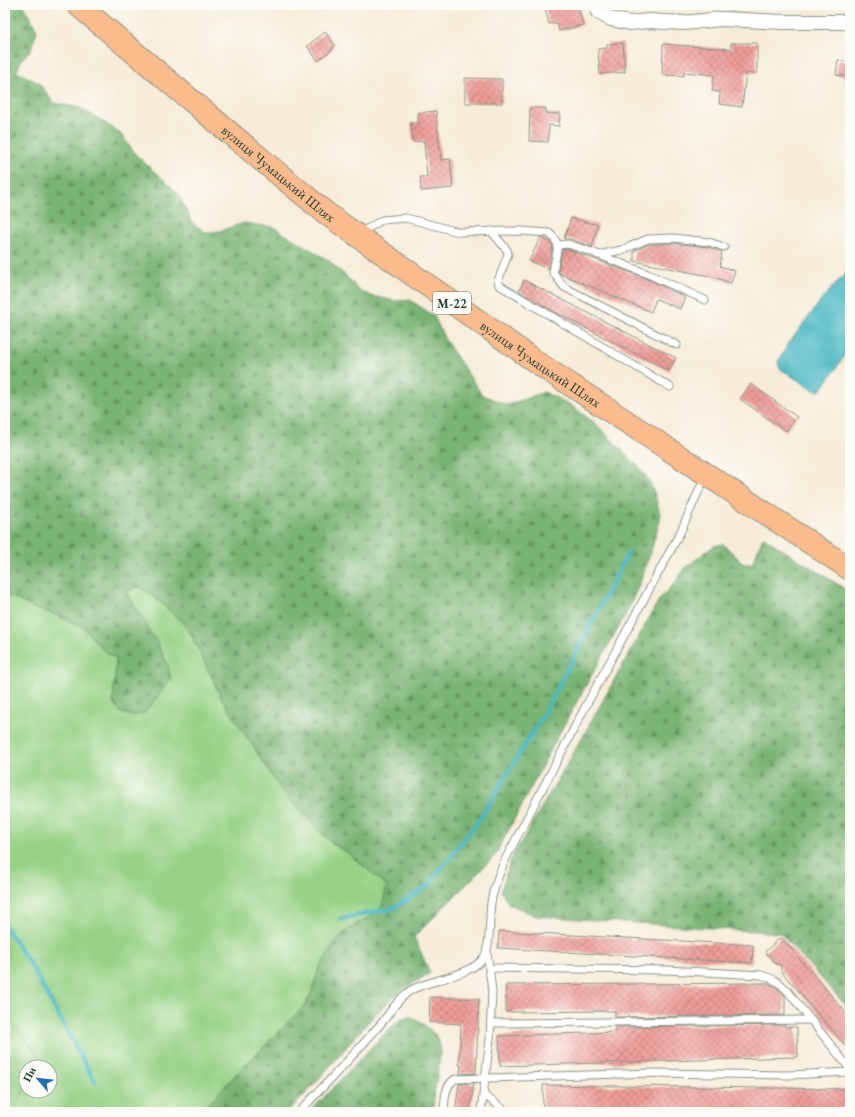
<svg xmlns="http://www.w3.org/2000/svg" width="855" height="1117" font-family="'EB Garamond',serif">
	<defs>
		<pattern id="forest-firs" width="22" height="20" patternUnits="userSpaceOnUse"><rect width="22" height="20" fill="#79b473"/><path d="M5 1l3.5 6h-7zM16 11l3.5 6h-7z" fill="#63945f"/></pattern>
		<pattern id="park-dots" width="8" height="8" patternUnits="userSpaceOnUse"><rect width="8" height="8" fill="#97d286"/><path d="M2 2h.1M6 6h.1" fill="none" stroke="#7bac6e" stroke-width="1.8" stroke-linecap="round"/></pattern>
		<pattern id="building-cross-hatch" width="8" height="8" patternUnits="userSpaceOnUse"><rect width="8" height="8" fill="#ef9d9a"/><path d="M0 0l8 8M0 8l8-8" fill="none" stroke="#c1817e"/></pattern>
	</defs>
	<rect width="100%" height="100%" fill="#fdfcf7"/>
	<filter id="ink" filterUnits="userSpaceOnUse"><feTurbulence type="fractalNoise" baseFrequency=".025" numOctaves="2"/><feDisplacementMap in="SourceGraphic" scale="8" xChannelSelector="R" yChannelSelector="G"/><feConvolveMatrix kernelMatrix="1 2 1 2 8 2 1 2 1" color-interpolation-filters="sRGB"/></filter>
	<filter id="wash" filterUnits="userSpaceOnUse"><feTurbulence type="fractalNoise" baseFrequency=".012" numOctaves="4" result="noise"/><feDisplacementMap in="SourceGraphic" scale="16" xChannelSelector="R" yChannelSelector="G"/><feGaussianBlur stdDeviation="0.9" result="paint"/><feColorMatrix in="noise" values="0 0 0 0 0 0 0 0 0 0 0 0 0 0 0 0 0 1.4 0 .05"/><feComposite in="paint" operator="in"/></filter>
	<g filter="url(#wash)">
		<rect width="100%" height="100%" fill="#f6ecd8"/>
		<path fill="#97d286" stroke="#5b885d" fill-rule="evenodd" d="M 139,587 L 150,593 L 185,625 L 192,636 L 221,697 L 284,794 L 331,843 L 348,853 L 387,886 L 382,906 L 373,915 L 350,928 L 319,968 L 311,994 L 305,1006 L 240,1070 L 201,1112 L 5,1112 L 5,594 L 36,609 L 49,612 L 83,627 L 104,651 L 116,658 L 113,704 L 168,667 L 163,656 L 158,644 L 132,602 L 128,590 ZM 26,1067 L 50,1067 L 50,1091 L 26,1091 Z"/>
		<g fill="url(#forest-firs)" stroke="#4c7854">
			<path d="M 5,5 L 23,5 L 37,30 L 31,50 L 21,60 L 17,72 L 39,83 L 54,103 L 81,108 L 119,132 L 136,155 L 178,193 L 193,224 L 205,232 L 220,231 L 244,223 L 273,227 L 328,260 L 349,279 L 358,290 L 371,296 L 396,301 L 410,300 L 434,316 L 444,338 L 482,395 L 508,405 L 544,392 L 569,404 L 595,423 L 638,466 L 648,479 L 654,492 L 660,514 L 660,521 L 649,557 L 641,580 L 627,612 L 560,732 L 495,856 L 414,937 L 430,973 L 400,991 L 368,1022 L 310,1089 L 288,1112 L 201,1112 L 240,1070 L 305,1006 L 311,994 L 319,968 L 339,937 L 350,928 L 373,915 L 382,906 L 387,886 L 348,853 L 331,843 L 284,794 L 221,697 L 192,636 L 185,625 L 150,593 L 139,587 L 128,590 L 132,602 L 158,644 L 163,656 L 168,666 L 171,678 L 145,713 L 133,716 L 121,713 L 113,704 L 116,658 L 104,651 L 83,627 L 49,612 L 36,609 L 5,594 Z"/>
			<path d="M 763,537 L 850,592 L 850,1010 L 780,933 L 536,916 L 509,904 L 501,891 L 510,861 L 574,752 L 659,600 L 677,580 L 686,567 L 714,546 L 723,544 L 744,564 L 752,564 Z"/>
			<path d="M 408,1016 L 420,1021 L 438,1037 L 441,1051 L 434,1096 L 433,1112 L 310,1112 L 381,1037 L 400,1020 Z"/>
		</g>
		<path fill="url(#park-dots)" stroke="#5b885d" d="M 5,1014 L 40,1057 L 35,1067 L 26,1067 L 26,1086 L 13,1112 L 5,1112 Z"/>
		<path fill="#49b7c3" stroke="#347a7c" d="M 850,273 L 850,348 L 822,389 L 819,391 L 814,390 L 780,369 L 778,362 L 788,344 L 823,298 L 837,282 L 845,274 Z"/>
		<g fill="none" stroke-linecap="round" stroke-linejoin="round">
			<g stroke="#49b7c3" stroke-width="4.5">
				<path d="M 340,919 L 394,908 L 428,886 L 481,817 L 545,712 L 628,553"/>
				<path d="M 5,926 L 29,962 L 95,1082"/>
			</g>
		</g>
		<g id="blocks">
			<g fill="url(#building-cross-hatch)">
				<path d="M 560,5 L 578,5 L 583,25 L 559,31 L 557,23 L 549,24 L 545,8 Z"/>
				<path d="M 325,32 L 335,45 L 332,48 L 333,49 L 318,61 L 307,46 Z"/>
				<path d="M 623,43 L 625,72 L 600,74 L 598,49 L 607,48 L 607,44 Z"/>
				<path d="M 731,43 L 757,43 L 757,73 L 746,73 L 742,107 L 719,104 L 720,92 L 712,91 L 714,75 L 684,72 L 684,76 L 662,75 L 663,44 L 731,49 Z"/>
				<path d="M 838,60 L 850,62 L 850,77 L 836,75 Z"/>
				<path d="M 465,78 L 502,79 L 502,103 L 465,103 Z"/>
				<path d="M 530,108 L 546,108 L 546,113 L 560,114 L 559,126 L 549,125 L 548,142 L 529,141 Z"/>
				<path d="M 436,111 L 441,160 L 450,159 L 453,188 L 421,191 L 420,177 L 427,177 L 424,141 L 413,142 L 411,123 L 418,123 L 418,113 Z"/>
				<path d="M 571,218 L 598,225 L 592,247 L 570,239 L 564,239 Z"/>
				<path d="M 541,237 L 550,242 L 553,246 L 548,269 L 529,261 Z"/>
				<path d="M 665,243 L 674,243 L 708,247 L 722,252 L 720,266 L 735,271 L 731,283 L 714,277 L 634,261 L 634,251 L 649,244 L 665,244 Z"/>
				<path d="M 567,249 L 643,277 L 685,297 L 680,309 L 656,299 L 651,312 L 561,274 L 558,271 L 562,250 Z"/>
				<path d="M 524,280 L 676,358 L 669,371 L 553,311 L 519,291 Z"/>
				<path d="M 751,384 L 797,417 L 786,431 L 740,399 Z"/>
				<path d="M 499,931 L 753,945 L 752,963 L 498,948 Z"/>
				<path d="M 781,937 L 850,1017 L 850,1051 L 781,971 L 781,965 L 776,964 L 765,952 Z"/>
				<path d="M 768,983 L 777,988 L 785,996 L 785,1015 L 615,1017 L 615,1011 L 506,1012 L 506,985 Z"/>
				<path d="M 430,997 L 479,999 L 476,1073 L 460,1074 L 461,1065 L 459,1065 L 461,1024 L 429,1022 Z"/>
				<path d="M 785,1025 L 785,1027 L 797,1027 L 798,1057 L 500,1066 L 499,1036 L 616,1032 L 615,1027 Z"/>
				<path d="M 474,1083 L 470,1112 L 455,1112 L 459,1084 Z"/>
				<path d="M 543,1085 L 847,1089 L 847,1112 L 543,1112 Z"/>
			</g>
		</g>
	</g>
	<g filter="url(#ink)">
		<use href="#blocks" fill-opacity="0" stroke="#8a9486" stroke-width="1"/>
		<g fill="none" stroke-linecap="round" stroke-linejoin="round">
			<g stroke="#8a9486" stroke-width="9">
				<g id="lane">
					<path d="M 491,231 L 507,250 L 508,254 L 498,281 L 499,285 L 670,387"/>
					<path d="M 360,233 L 382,220 L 406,218 L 459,232 L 521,231 L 549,233 L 554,238 L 558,245 L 553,272 L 564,287 L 677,345"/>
					<path d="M 558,245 L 568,244 L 589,251 L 648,274 L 705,300"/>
					<path d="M 598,255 L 622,250 L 648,239 L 673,238 L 709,242 L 724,247"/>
					<path d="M 489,968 L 666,970 L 761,975 C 772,978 778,981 786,989 L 850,1069"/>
					<path d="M 491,1023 L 810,1020"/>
					<path d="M 484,1095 L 507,1112"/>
					<path d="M 299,1112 C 326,1084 353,1056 378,1027 C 389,1015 398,997 413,989 C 432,979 472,976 484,957 C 491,947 489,917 491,903 C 493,888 499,874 505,860 L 589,700 L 680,533 L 705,477"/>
					<path d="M 444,1112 C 445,1099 444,1087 455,1079 L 655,1073 L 787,1075 L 850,1072"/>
					<path d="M 481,1112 L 490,1039 L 492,991 L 487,952"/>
				</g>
			</g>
			<g stroke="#8a9486" stroke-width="16">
				<path id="street" d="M 597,5 L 598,12 L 611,19 L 630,23 L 648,21 L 684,23 L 721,19 L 784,22 L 850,22"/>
			</g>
			<g stroke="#8a9486" stroke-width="24">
				<g id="highway">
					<path id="s1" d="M 78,5 L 263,161 L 327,214 L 539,364 L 850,569"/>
				</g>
			</g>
			<use href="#lane" stroke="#fff" stroke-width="7"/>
			<use href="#street" stroke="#fff" stroke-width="14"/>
			<use href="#highway" stroke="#fbbb8c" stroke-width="22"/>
		</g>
	</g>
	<g text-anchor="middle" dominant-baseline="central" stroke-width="3" stroke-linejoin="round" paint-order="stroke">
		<rect fill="#fdfcf7" stroke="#62766e" stroke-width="1" x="433" y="292" width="38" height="22" rx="3"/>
		<g font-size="13" font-weight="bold" fill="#1f3d34">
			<text x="452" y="303">М-22</text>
		</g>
		<g font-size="14" fill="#1f3d34" stroke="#fdfcf7">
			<text stroke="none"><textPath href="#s1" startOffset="262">вулиця Чумацький Шлях</textPath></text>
			<text stroke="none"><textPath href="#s1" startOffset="586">вулиця Чумацький Шлях</textPath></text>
		</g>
	</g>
	<rect width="855" height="1117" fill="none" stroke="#fdfcf7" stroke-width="20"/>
	<g transform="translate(38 1079) rotate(298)"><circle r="19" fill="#fdfcf7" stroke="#a4b0a9"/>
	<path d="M0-3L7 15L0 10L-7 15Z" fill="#1f6fb2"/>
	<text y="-6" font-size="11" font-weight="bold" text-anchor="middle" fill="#1f3d34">Пн</text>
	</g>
</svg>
